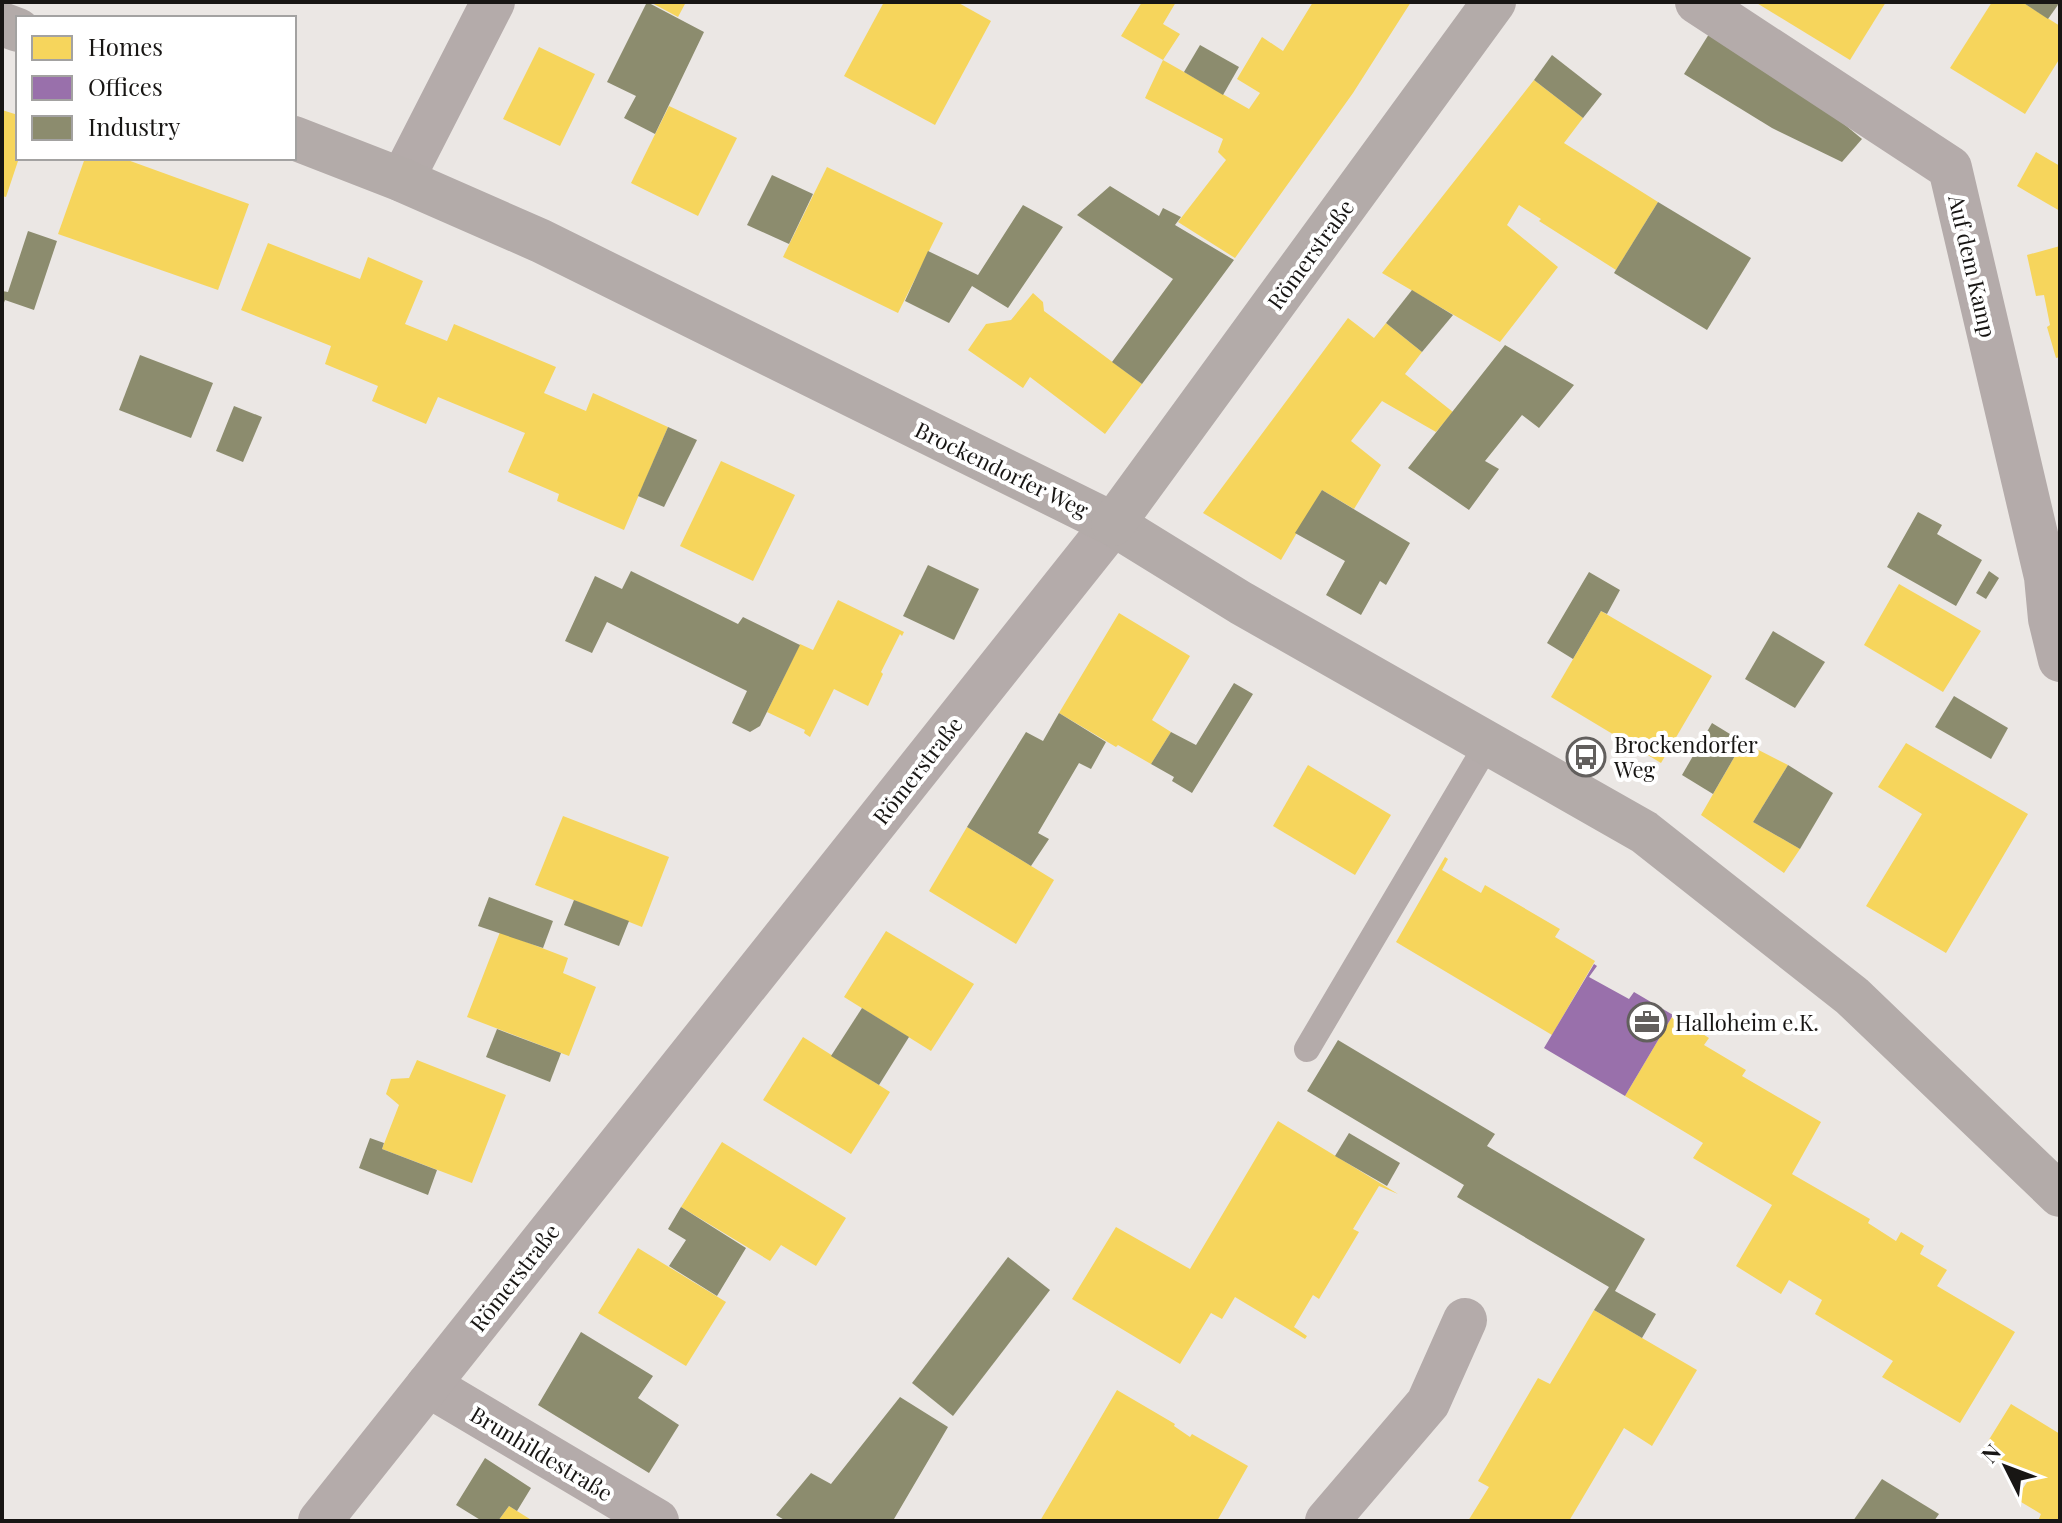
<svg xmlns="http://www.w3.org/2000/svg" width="2062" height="1523" font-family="'Playfair Display',serif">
	<rect width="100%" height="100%" fill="#ebe7e4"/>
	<g fill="#f6d55c">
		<path d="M 650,2 L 686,2 L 678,17 Z"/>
		<path d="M 884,2 L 957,2 L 991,21 L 935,125 L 844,76 Z"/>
		<path d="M 1142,2 L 1176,2 L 1163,24 L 1180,34 L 1163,60 L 1121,36 Z"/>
		<path d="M 1313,2 L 1411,2 L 1353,93 L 1235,258 L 1178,222 L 1226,160 L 1218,152 L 1223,139 L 1145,98 L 1163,60 L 1249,109 L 1260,93 L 1237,79 L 1262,37 L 1283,51 Z"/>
		<path d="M 1755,2 L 1886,2 L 1850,60 Z"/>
		<path d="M 1992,2 L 2022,2 L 2060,26 L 2060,58 L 2025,114 L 1950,68 Z"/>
		<path d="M 539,47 L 595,74 L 560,146 L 503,119 Z"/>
		<path d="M 1534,80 L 1583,118 L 1564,143 L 1658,202 L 1616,270 L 1539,221 L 1541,219 L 1519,205 L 1507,225 L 1558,267 L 1500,342 L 1382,273 Z"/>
		<path d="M 669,106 L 737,138 L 698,216 L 631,183 Z"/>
		<path d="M 2,110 L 18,115 L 19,158 L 6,197 L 2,196 Z"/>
		<path d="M 2036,152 L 2060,166 L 2060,211 L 2017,186 Z"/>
		<path d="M 85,158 L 122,158 L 249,204 L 218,290 L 58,234 Z"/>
		<path d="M 827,167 L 943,223 L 898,313 L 783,257 Z"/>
		<path d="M 268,243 L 360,279 L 368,257 L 423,281 L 405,324 L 447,341 L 454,324 L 556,367 L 544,393 L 586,411 L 593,393 L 668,427 L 624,530 L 557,501 L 559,494 L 508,472 L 525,433 L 438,397 L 426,424 L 372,401 L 378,386 L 325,364 L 331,346 L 241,310 Z"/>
		<path d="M 2060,246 L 2060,357 L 2056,358 L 2047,327 L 2050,325 L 2044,295 L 2036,296 L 2027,255 Z"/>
		<path d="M 1033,293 L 1043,302 L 1044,311 L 1142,384 L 1105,434 L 1030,377 L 1023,388 L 968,350 L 986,324 L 1011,320 Z"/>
		<path d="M 1348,318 L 1374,338 L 1386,323 L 1422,352 L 1405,374 L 1453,412 L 1436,432 L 1382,401 L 1351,441 L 1381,465 L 1354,509 L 1322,490 L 1281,560 L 1203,513 Z"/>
		<path d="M 721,461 L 795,495 L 753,581 L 680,546 Z"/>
		<path d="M 1899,584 L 1981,631 L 1943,692 L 1864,645 Z"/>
		<path d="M 838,600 L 904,632 L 902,636 L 900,634 L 881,672 L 883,674 L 868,706 L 834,689 L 810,737 L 804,733 L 805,730 L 767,712 L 800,644 L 813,650 Z"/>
		<path d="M 1601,611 L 1712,676 L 1661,763 L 1551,697 Z"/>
		<path d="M 1119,613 L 1190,656 L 1152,720 L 1171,732 L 1151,764 L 1118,745 L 1116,747 L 1059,713 Z"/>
		<path d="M 1743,742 L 1788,765 L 1753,822 L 1800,849 L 1784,873 L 1701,815 Z"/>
		<path d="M 1906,743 L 2028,814 L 1946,953 L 1866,906 L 1922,814 L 1878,787 Z"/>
		<path d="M 1308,765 L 1391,815 L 1355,875 L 1273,826 Z"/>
		<path d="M 563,816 L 669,857 L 642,927 L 535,885 Z"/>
		<path d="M 967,827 L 1054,880 L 1016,944 L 929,891 Z"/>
		<path d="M 1445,857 L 1448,859 L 1442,870 L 1481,893 L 1485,885 L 1560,929 L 1555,937 L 1595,961 L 1552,1035 L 1396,942 Z"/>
		<path d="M 886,931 L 974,984 L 931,1051 L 844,997 Z"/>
		<path d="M 500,932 L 568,958 L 563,973 L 596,987 L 569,1056 L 467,1017 Z"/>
		<path d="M 1673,1015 L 1709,1038 L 1704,1045 L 1746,1070 L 1742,1076 L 1821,1122 L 1792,1174 L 1870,1219 L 1868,1223 L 1896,1241 L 1901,1232 L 1924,1246 L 1920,1254 L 1947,1270 L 1937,1286 L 2015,1332 L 1960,1423 L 1882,1377 L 1893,1361 L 1815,1314 L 1822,1300 L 1789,1280 L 1781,1294 L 1736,1266 L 1772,1205 L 1693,1158 L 1703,1143 L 1625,1096 Z"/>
		<path d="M 803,1037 L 890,1092 L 851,1154 L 763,1100 Z"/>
		<path d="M 417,1060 L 506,1095 L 472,1183 L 382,1149 L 399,1105 L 386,1094 L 391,1079 L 409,1078 Z"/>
		<path d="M 1278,1121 L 1398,1194 L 1379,1186 L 1353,1229 L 1359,1232 L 1319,1299 L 1313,1295 L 1294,1327 L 1307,1336 L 1305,1339 L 1235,1297 L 1222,1319 L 1211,1313 L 1180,1364 L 1072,1299 L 1116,1227 L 1190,1269 Z"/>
		<path d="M 722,1142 L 846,1218 L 816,1266 L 781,1245 L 770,1261 L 681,1207 Z"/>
		<path d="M 638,1248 L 726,1302 L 686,1366 L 598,1313 Z"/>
		<path d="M 1594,1310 L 1697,1370 L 1652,1446 L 1624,1428 L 1569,1521 L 1468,1521 L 1489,1487 L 1478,1481 L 1538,1378 L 1550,1384 Z"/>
		<path d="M 1117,1390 L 1175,1424 L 1174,1426 L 1190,1437 L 1192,1434 L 1248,1466 L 1217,1521 L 1040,1521 Z"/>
		<path d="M 2011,1404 L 2060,1434 L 2060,1521 L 2038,1521 L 2041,1514 L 2016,1499 L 2029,1479 L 1982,1451 Z"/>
		<path d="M 509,1506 L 533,1521 L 498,1521 Z"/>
	</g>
	<path fill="#9970ab" d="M 1594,964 L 1597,966 L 1589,977 L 1629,999 L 1634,992 L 1673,1015 L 1625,1096 L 1544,1048 Z"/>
	<g fill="#8c8c6e">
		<path d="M 647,2 L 704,32 L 655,134 L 624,118 L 636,96 L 607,82 Z"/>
		<path d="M 2022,2 L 2060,2 L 2048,19 Z"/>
		<path d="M 1709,34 L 1797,85 L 1862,139 L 1842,162 L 1772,128 L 1684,74 Z"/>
		<path d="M 1200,45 L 1239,67 L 1223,95 L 1184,72 Z"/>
		<path d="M 1552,55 L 1602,94 L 1583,118 L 1534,80 Z"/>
		<path d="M 772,175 L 813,194 L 789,244 L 747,225 Z"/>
		<path d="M 1110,186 L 1159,216 L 1163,208 L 1181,217 L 1175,225 L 1234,260 L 1142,384 L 1112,362 L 1173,279 L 1077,215 Z"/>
		<path d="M 1658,202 L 1751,258 L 1707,330 L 1614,273 Z"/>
		<path d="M 1023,205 L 1063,227 L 1008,308 L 972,286 L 949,323 L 905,301 L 928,251 L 978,275 Z"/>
		<path d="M 28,231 L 57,241 L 34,310 L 5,300 L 2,308 L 2,291 L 8,292 Z"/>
		<path d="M 1412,290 L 1453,315 L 1422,352 L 1386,323 Z"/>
		<path d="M 1505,345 L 1574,385 L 1539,428 L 1522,415 L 1485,461 L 1499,469 L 1469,510 L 1408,468 Z"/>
		<path d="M 140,355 L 213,383 L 191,438 L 119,410 Z"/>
		<path d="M 234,406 L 262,417 L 243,462 L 216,451 Z"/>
		<path d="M 668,427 L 697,440 L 664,507 L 638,496 Z"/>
		<path d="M 1322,490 L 1410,543 L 1386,585 L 1380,581 L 1361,615 L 1326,595 L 1345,561 L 1295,533 Z"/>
		<path d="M 1918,512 L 1942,525 L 1937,534 L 1982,560 L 1956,606 L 1887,567 Z"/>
		<path d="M 928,565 L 979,589 L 954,640 L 903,616 Z"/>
		<path d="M 631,571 L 738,624 L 743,617 L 800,645 L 760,726 L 750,732 L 732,723 L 747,691 L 607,622 L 592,653 L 565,641 L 595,576 L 622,589 Z"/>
		<path d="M 1989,571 L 1999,578 L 1986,599 L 1976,593 Z"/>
		<path d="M 1589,572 L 1620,590 L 1607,614 L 1601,611 L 1573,659 L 1547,643 Z"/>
		<path d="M 1773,631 L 1825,662 L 1795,708 L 1745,679 Z"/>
		<path d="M 1234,683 L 1253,694 L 1192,793 L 1172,781 L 1174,777 L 1151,764 L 1171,732 L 1196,745 Z"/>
		<path d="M 1954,696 L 2008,728 L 1991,759 L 1935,727 Z"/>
		<path d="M 1059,713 L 1106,742 L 1091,769 L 1079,763 L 1038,833 L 1049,839 L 1031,866 L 967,827 L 1026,732 L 1043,741 Z"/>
		<path d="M 1712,723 L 1743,742 L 1713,794 L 1682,775 Z"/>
		<path d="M 1788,765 L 1833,793 L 1800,849 L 1753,822 Z"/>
		<path d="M 489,897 L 553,921 L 543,948 L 478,926 Z"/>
		<path d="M 574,900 L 629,921 L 619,946 L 564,925 Z"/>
		<path d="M 862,1008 L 909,1037 L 879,1085 L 831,1056 Z"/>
		<path d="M 497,1029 L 561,1053 L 550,1082 L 486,1057 Z"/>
		<path d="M 1338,1040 L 1495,1134 L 1487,1146 L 1645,1239 L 1615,1291 L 1656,1314 L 1642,1338 L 1594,1310 L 1609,1287 L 1457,1197 L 1464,1185 L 1307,1091 Z"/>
		<path d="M 1349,1133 L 1400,1163 L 1387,1186 L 1335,1156 Z"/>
		<path d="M 370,1138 L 384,1143 L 382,1149 L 437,1170 L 428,1195 L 359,1168 Z"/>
		<path d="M 681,1207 L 746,1248 L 717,1296 L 669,1266 L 686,1240 L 668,1229 Z"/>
		<path d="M 1008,1257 L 1050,1290 L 953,1416 L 912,1383 Z"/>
		<path d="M 581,1332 L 653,1376 L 638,1398 L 679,1425 L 649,1473 L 538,1405 Z"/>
		<path d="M 900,1397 L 948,1427 L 894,1519 L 899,1521 L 786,1521 L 776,1515 L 811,1473 L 831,1484 Z"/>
		<path d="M 485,1458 L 531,1488 L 517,1511 L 509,1506 L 498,1521 L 482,1521 L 456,1505 Z"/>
		<path d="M 1882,1479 L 1939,1514 L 1934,1521 L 1853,1521 Z"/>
	</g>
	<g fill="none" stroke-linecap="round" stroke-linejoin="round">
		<path stroke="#b4abaa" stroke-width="26" d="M 1307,1049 L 1488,743"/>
		<g stroke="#b4abaa" stroke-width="44">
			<path d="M 1697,2 L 1950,168 L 2046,577 L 2050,619 L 2060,660"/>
			<path d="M 402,180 L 493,2"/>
			<path d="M 428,1385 L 657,1521"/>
			<path d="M 320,1521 L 1113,524"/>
			<path d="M 1327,1521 L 1428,1403 L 1465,1320"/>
		</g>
		<g stroke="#b3aba9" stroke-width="44">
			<path d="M 2,24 L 18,30"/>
			<path d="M 294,138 L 402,180 L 541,241 L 1113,524 L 1241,603 L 1644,832 L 1852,996 L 2060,1195"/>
			<path d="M 1113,524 L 1494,2"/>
		</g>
	</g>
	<defs>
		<g id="bus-ring" transform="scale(2)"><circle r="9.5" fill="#fff" stroke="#625f5d" stroke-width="1.5"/><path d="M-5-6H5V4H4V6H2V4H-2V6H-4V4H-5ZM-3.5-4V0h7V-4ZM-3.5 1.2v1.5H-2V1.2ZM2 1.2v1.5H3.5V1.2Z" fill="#625f5d"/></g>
		<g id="office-ring" transform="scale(2)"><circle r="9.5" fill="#fff" stroke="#625f5d" stroke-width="1.5"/><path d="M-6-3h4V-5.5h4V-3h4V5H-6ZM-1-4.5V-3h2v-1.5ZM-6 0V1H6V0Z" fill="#625f5d"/></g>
	</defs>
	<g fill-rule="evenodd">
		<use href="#bus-ring" x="1586" y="757"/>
		<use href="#office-ring" x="1647" y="1022"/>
	</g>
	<g text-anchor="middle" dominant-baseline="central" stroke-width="8" stroke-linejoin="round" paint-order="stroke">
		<g font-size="22" fill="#181614" stroke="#fff">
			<text transform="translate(1310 254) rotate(-54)">Römerstraße</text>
			<text transform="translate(1973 266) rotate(77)">Auf dem Kamp</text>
			<text transform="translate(1002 469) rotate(26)">Brockendorfer Weg</text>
			<text transform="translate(917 770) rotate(-52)">Römerstraße</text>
			<text transform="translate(514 1277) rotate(-52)">Römerstraße</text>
			<text transform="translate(542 1453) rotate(31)">Brunhildestraße</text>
		</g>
		<g font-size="22" fill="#181614" stroke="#fff" text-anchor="start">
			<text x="1614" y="744">Brockendorfer<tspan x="1614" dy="25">Weg</tspan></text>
			<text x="1675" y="1022">Halloheim e.K.</text>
		</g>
	</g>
	<rect width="2062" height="1523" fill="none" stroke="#181614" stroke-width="8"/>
	<rect x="16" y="16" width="280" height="144" fill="#ffffff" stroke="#a3a2a1" stroke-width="2"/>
	<rect x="32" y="36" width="40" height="24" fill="#f6d55c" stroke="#a3a2a1" stroke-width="2"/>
	<text x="88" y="56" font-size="24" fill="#181614">Homes</text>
	<rect x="32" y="76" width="40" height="24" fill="#9970ab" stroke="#a3a2a1" stroke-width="2"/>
	<text x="88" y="96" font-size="24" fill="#181614">Offices</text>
	<rect x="32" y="116" width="40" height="24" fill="#8c8c6e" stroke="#a3a2a1" stroke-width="2"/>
	<text x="88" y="136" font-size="24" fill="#181614">Industry</text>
	<g transform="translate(2006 1467) rotate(312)" stroke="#ffffff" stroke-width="6" paint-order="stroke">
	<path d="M0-6L14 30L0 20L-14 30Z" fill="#181614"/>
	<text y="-12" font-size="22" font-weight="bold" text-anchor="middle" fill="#181614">N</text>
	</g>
</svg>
